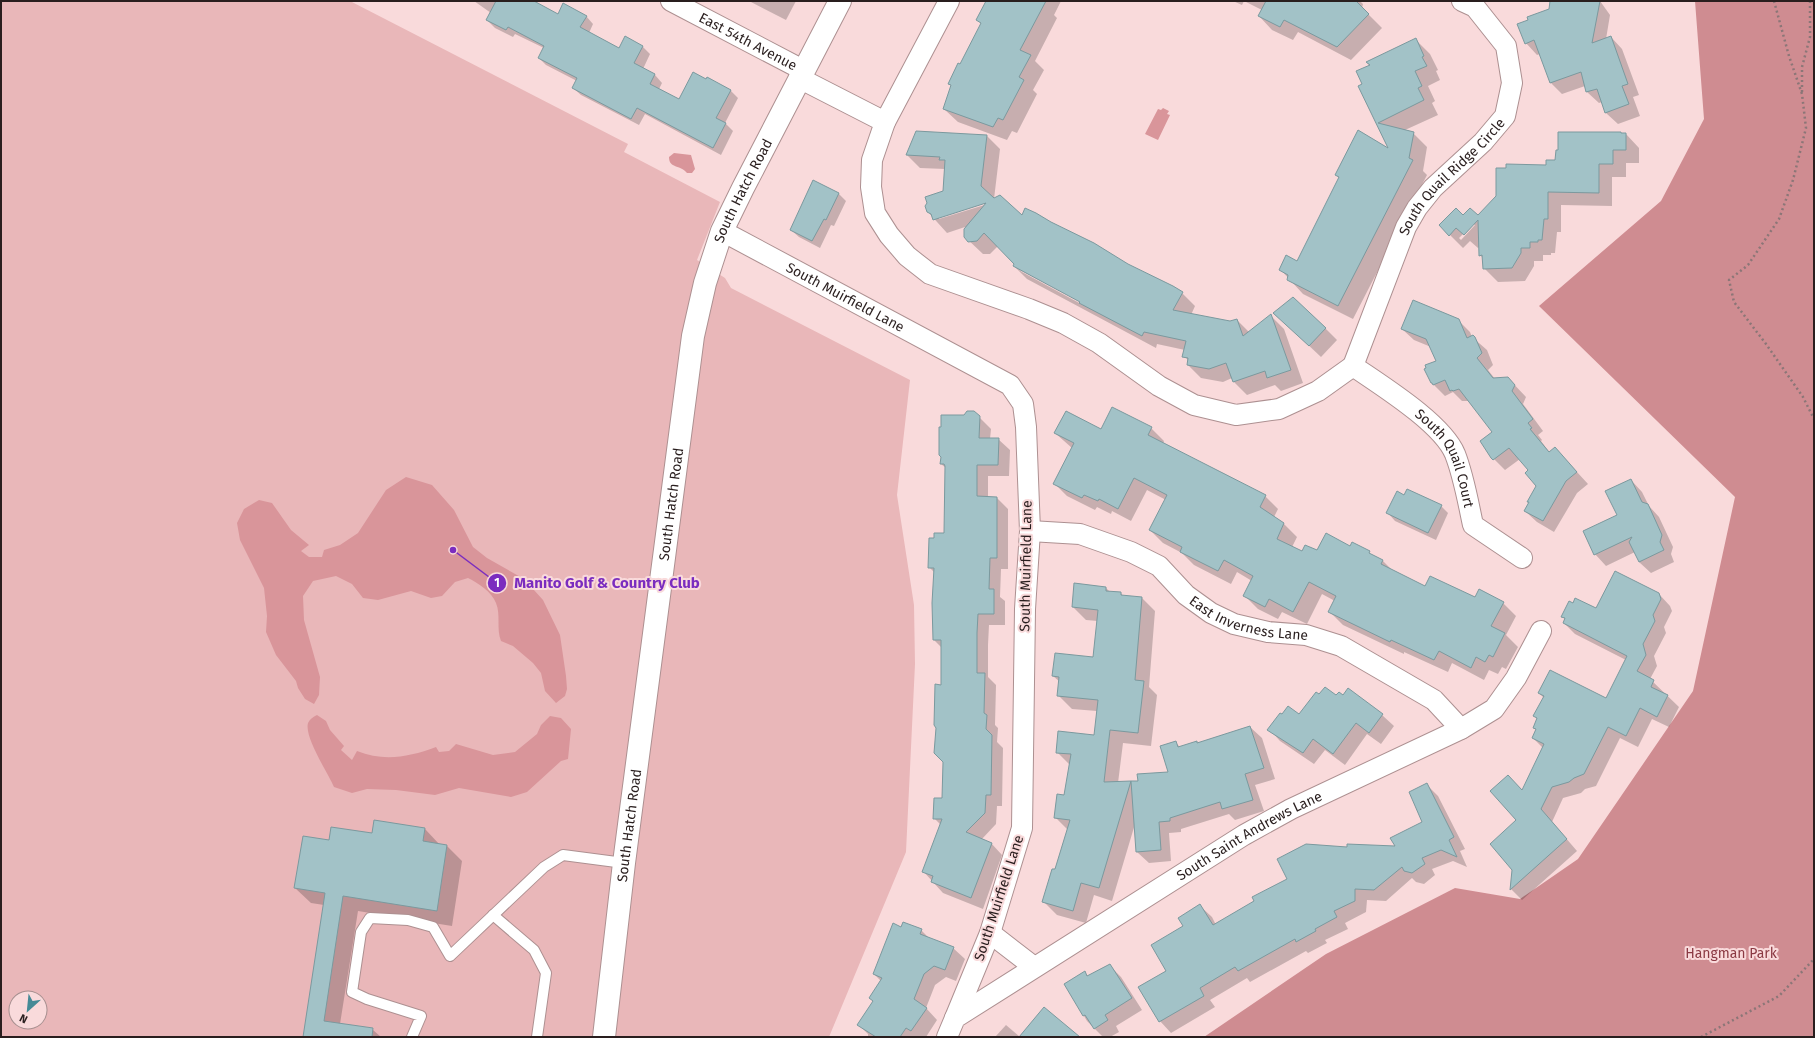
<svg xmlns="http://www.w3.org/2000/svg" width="1815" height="1038" font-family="'Fira Sans',sans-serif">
	<rect width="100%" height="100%" fill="#f9dadb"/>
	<path fill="#e9b7b9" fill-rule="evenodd" d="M 1,1 L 350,1 L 628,144 L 624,152 L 720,202 L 697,260 L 725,278 L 731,288 L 910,380 L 897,495 L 914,605 L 915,664 L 906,852 L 829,1037 L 1,1037 ZM 16,998 L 40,998 L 40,1022 L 16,1022 Z"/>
	<path fill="#cf8c91" d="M 1695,1 L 1814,1 L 1814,1037 L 1204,1037 L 1326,954 L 1455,888 L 1520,899 L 1578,859 L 1693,691 L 1735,497 L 1539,306 L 1661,201 L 1704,119 Z"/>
	<g fill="#d9959a">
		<path d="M 1163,108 L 1169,111 L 1167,114 L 1170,115 L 1158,140 L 1145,134 L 1158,109 L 1161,110 Z"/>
		<path d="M 674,153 L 691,155 L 695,169 L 692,173 L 687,173 C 680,164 669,169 669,157 Z"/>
		<path d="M 406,477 L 432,485 L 454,510 L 473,547 L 487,558 L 524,579 L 543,600 L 560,635 L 566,676 L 567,689 L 565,696 L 556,703 L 545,691 L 541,673 L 533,663 L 513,646 L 501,641 C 496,628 501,615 496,603 C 492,592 478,583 468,578 L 455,582 L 442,596 L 431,598 L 411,591 L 378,600 L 363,598 L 352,584 L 336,576 L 313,581 L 303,596 L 304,620 L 320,677 L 319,695 L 314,704 L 305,699 L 298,688 L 296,681 L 276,655 L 266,632 L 267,616 L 264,588 L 240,540 L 237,523 L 244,509 L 259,500 L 272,503 L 291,530 L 309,545 L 301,551 L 309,557 L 322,557 L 324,550 L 340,545 L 358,533 L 386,490 Z"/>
		<path d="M 317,715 L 326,721 L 330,730 L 344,746 L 341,750 L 352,760 L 357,751 C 384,762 409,757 436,747 L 439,752 L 449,751 L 456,744 L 493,755 L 515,752 L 537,734 L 541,725 L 550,716 L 561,718 L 571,729 L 568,759 L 561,761 L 527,792 L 511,797 L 459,788 L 435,795 L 396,790 L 367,789 L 352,793 L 334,787 C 328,773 304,737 308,723 C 310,719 313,717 317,715 Z"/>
	</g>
	<g fill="#0003" fill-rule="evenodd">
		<path d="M 474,1 L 535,1 L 535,3 L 558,15 L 586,16 L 593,24 L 589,33 L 619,49 L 626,37 L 643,47 L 650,54 L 643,69 L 655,75 L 662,83 L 659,89 L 680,100 L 708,79 L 731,91 L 738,98 L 725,123 L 733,131 L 721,155 L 645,114 L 639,125 L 581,95 L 573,88 L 577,81 L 546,65 L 539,58 L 544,48 L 515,34 L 513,37 L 495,28 L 487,20 L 491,13 Z"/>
		<path d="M 749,1 L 796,1 L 786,20 Z"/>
		<path d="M 987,1 L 1061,1 L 1054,15 L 1057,18 L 1035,61 L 1044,70 L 1033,90 L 1037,94 L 1017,133 L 1012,131 L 1007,140 L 958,122 L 944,109 L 952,86 L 949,83 L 961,65 L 982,24 L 977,20 Z"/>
		<path d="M 1233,1 L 1360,1 L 1363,4 L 1362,8 L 1382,28 L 1351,60 L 1298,32 L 1293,40 L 1272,30 L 1259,16 L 1262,10 L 1244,1 L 1242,5 Z"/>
		<path d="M 1551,1 L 1600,1 L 1610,15 L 1606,39 L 1611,37 L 1622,49 L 1639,95 L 1633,97 L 1640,116 L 1618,124 L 1606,113 L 1602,102 L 1599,103 L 1587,92 L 1585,86 L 1562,94 L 1551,83 L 1540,54 L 1537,55 L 1526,43 L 1550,10 Z"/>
		<path d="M 1416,40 L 1430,54 L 1438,70 L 1436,71 L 1440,80 L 1428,86 L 1435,101 L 1432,103 L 1438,115 L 1405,130 L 1413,133 L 1427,147 L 1423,171 L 1427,175 L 1353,319 L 1303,294 L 1280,269 L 1297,262 L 1339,178 L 1336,175 L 1390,150 L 1359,86 L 1363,84 L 1370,66 L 1367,63 Z"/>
		<path d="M 1621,133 L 1626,134 L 1639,148 L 1639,163 L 1626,163 L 1626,177 L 1612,177 L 1612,206 L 1561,205 L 1561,232 L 1557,232 L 1555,253 L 1551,253 L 1551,255 L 1543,255 L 1543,261 L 1534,261 L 1534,266 L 1525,281 L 1498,282 L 1484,268 L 1484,259 L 1480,255 L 1480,246 L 1478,248 L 1470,241 L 1463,248 L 1440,225 L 1463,216 L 1478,217 L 1547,166 ZM 1473,224 L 1475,225 L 1461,240 L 1459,238 Z"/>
		<path d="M 987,136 L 1000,149 L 994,199 L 1022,216 L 1127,265 L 1182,293 L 1195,306 L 1191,315 L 1230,322 L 1237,320 L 1250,333 L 1271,316 L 1284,329 L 1303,383 L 1281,391 L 1275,385 L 1247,395 L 1234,382 L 1232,378 L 1223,382 L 1201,378 L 1188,365 L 1189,361 L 1184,356 L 1185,350 L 1157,344 L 1156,348 L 1027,279 L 1014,266 L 1015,263 L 998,246 L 990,254 L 983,254 L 965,237 L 965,227 L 947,233 L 928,212 L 944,192 L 945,169 L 920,168 L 907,155 ZM 991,201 L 991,203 L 939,219 L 939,217 ZM 1018,269 L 1084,303 L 1083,305 L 1022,272 Z"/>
		<path d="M 813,181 L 839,194 L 846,201 L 834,226 L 831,225 L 820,248 L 799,237 L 791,230 Z"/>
		<path d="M 1458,320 L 1470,332 L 1472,337 L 1487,350 L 1493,365 L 1488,370 L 1495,379 L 1508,378 L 1526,397 L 1523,404 L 1543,431 L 1538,435 L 1542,440 L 1541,441 L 1550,453 L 1555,448 L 1588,484 L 1577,493 L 1554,532 L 1537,522 L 1525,511 L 1537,486 L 1530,471 L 1520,459 L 1505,470 L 1492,457 L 1493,432 L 1469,401 L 1462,401 L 1453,392 L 1445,396 L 1434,385 L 1437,361 L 1431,347 L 1414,340 L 1402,329 Z"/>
		<path d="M 1286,324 L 1325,328 L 1337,340 L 1321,357 Z"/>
		<path d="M 974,412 L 991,429 L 990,439 L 998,439 L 1010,450 L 1009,476 L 988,476 L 988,497 L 997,498 L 1008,509 L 1008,569 L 1001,569 L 1000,597 L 1005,601 L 1005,625 L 989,625 L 988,645 L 988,677 L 996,685 L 995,725 L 998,728 L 997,742 L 1003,748 L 1002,806 L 997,806 L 996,824 L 981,840 L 991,843 L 1002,855 L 983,909 L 943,893 L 923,871 L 941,825 L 934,818 L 943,799 L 944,762 L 942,648 L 934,640 L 935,573 L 929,567 L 935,539 L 945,534 L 946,468 L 941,464 L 964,416 Z"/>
		<path d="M 1151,428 L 1164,441 L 1163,444 L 1265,496 L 1278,509 L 1274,517 L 1284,524 L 1297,537 L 1292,547 L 1303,553 L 1351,547 L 1353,544 L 1383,561 L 1393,571 L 1426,588 L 1503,603 L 1516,616 L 1506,635 L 1518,647 L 1506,669 L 1502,667 L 1498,674 L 1489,670 L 1484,680 L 1452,663 L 1448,672 L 1404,652 L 1404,654 L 1343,625 L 1330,612 L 1335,601 L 1322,594 L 1307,624 L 1282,612 L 1278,619 L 1258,609 L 1245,596 L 1252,581 L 1237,572 L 1231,584 L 1194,565 L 1182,553 L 1163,543 L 1150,530 L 1166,500 L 1147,490 L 1131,521 L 1112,511 L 1111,514 L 1097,507 L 1095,510 L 1067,496 L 1054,483 L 1072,448 L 1055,433 Z"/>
		<path d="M 1631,480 L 1642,492 L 1649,506 L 1659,517 L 1673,547 L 1671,554 L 1674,562 L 1651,573 L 1639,562 L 1635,552 L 1606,566 L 1595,554 L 1618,516 Z"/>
		<path d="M 1405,496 L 1441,506 L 1448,513 L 1436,540 L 1395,521 L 1388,513 Z"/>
		<path d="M 1106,588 L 1110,592 L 1121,593 L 1123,596 L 1142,598 L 1155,611 L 1149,687 L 1157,695 L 1151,746 L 1123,743 L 1118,783 L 1131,782 L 1133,784 L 1169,773 L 1175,742 L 1180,747 L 1196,742 L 1198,743 L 1250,727 L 1262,738 L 1275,779 L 1255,785 L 1264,811 L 1235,820 L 1229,814 L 1181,829 L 1181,832 L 1169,833 L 1171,861 L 1149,863 L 1137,852 L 1135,824 L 1112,901 L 1094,895 L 1086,923 L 1057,915 L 1044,902 L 1056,871 L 1068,830 L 1055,817 L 1065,797 L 1070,765 L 1057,752 L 1095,736 L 1097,711 L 1072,709 L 1059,696 L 1060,682 L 1053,676 L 1094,658 L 1098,621 L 1086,620 L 1073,607 Z"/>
		<path d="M 1659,594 L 1670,606 L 1672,611 L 1664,627 L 1666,633 L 1654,656 L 1657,666 L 1650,679 L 1679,707 L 1669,727 L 1652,719 L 1638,747 L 1620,738 L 1596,786 L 1585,789 L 1581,793 L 1563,798 L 1552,822 L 1577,851 L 1522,900 L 1511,889 L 1517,820 L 1508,776 L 1523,791 L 1543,748 L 1533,738 L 1537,730 L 1534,727 L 1538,720 L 1535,716 L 1544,698 L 1539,693 L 1606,699 L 1626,660 L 1575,634 L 1564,623 L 1565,619 L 1562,616 Z"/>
		<path d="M 1336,697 L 1382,715 L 1394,726 L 1381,744 L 1367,734 L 1345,765 L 1325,750 L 1314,764 L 1280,741 L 1269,729 Z"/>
		<path d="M 1427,785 L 1438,796 L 1465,849 L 1460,851 L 1467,867 L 1453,861 L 1432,869 L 1435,875 L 1424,884 L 1416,882 L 1412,878 L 1386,901 L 1367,900 L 1366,912 L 1345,923 L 1348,929 L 1325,940 L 1327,943 L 1308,953 L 1306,951 L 1250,982 L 1247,978 L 1210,1000 L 1215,1007 L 1171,1033 L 1160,1021 L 1168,971 L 1184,926 L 1200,906 L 1212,917 L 1216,925 L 1348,848 L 1396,848 L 1424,823 Z"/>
		<path d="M 425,829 L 440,845 L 447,846 L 462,861 L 452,926 L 358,911 L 340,1024 L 373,1030 L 381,1037 L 305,1037 L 324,905 L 311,903 L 295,888 L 330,841 L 373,834 Z"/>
		<path d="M 902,928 L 921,930 L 930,939 L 953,948 L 965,959 L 956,981 L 946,977 L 935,985 L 926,1008 L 937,1020 L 926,1037 L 868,1037 L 868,1034 L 859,1025 L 874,1002 L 870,998 L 881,981 L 874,974 Z"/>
		<path d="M 1109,965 L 1121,977 L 1142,1010 L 1116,1026 L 1119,1032 L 1110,1037 L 1103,1037 L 1087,1021 L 1065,984 L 1084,973 L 1088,976 Z"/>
		<path d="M 1006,1025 L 1020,1037 L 995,1037 Z"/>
	</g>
	<g fill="#a2c2c7" stroke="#7b999e">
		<path d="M 496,1 L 534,1 L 558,14 L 563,3 L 587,16 L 580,27 L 619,48 L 625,36 L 643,46 L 634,63 L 655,74 L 650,84 L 679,99 L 693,72 L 706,79 L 707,77 L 731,90 L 716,118 L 726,123 L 713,148 L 637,108 L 631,119 L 572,88 L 577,78 L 538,58 L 544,46 L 508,27 L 506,30 L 486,20 Z"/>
		<path d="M 986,1 L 1046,1 L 1020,50 L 1031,55 L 1019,77 L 1024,80 L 1003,120 L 998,118 L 993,127 L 943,109 L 951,85 L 948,84 L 958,63 L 960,64 L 981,23 L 976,20 Z"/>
		<path d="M 1266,1 L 1356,1 L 1369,14 L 1337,47 L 1284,20 L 1280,27 L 1258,16 Z"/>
		<path d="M 1550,1 L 1600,1 L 1592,43 L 1611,36 L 1628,84 L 1622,86 L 1629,104 L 1605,113 L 1597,89 L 1586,92 L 1581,72 L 1550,83 L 1534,40 L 1525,44 L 1517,24 L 1528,20 L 1527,17 L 1549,9 Z"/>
		<path d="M 1416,38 L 1424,56 L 1422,57 L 1427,66 L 1415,71 L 1422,86 L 1418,88 L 1424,100 L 1378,123 L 1414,132 L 1409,158 L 1413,160 L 1338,306 L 1287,280 L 1288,275 L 1279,270 L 1286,255 L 1297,261 L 1339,177 L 1335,175 L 1358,130 L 1388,148 L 1358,86 L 1362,84 L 1356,71 L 1370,65 L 1366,62 Z"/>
		<path d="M 916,131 L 987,135 L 981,186 L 994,198 L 1000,195 L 1022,215 L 1025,208 L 1036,213 L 1051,222 L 1094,243 L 1128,264 L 1173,286 L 1183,292 L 1173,310 L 1230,321 L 1237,319 L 1243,336 L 1271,314 L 1291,370 L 1267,378 L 1265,371 L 1233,382 L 1226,363 L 1209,369 L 1187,365 L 1188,358 L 1182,357 L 1186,341 L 1144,332 L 1142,336 L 1079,303 L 1080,302 L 1013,266 L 1014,264 L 984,233 L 977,241 L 968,242 L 964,237 L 964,229 L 986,203 L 933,220 L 931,214 L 927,212 L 925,206 L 927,203 L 925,197 L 943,191 L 945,160 L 939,160 L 940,157 L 906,155 Z"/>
		<path d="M 1558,132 L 1621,132 L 1621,133 L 1626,133 L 1626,150 L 1613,150 L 1613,164 L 1599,164 L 1599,193 L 1548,192 L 1548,219 L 1544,219 L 1542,240 L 1538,240 L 1538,242 L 1530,242 L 1530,248 L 1521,248 L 1521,253 L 1512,268 L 1483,269 L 1482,255 L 1479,256 L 1478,220 L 1464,235 L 1456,228 L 1449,236 L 1439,225 L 1456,208 L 1463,215 L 1470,208 L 1478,215 L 1496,196 L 1496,168 L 1506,168 L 1506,164 L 1546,165 L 1546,160 L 1555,160 L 1556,150 L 1558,150 Z"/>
		<path d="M 813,180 L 839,193 L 826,220 L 824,219 L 812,241 L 790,230 Z"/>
		<path d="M 1293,297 L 1326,328 L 1309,346 L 1273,313 Z"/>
		<path d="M 1413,300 L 1459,319 L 1467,338 L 1473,335 L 1475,337 L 1482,353 L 1477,358 L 1493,378 L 1508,377 L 1515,385 L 1512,391 L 1533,419 L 1528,423 L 1532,428 L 1530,429 L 1549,452 L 1555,447 L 1577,472 L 1566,481 L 1543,521 L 1524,511 L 1529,502 L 1527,502 L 1536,486 L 1525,473 L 1528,470 L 1509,448 L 1493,460 L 1491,458 L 1480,441 L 1492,432 L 1459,389 L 1453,391 L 1452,390 L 1450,391 L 1445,380 L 1433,385 L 1432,383 L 1431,383 L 1424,369 L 1426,368 L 1425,365 L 1436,361 L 1426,339 L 1401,329 Z"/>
		<path d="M 1112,407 L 1152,427 L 1148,435 L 1266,495 L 1260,507 L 1284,523 L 1277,539 L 1302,551 L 1305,545 L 1317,550 L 1326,533 L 1350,546 L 1352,542 L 1370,551 L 1369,553 L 1383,560 L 1381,564 L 1425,586 L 1430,576 L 1475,597 L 1479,589 L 1504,602 L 1491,626 L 1505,633 L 1493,657 L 1489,655 L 1485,662 L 1476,657 L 1471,668 L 1439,651 L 1434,660 L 1391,640 L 1390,642 L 1328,612 L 1336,596 L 1309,582 L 1293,612 L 1269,599 L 1265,607 L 1243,596 L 1253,576 L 1224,560 L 1218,571 L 1180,552 L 1182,547 L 1149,530 L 1167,495 L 1134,478 L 1118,509 L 1099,499 L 1098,501 L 1084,495 L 1082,498 L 1053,484 L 1074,443 L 1054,433 L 1066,411 L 1101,429 Z"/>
		<path d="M 967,411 L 974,411 L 980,416 L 979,438 L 999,438 L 998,465 L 977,465 L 977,496 L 997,497 L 997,558 L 990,558 L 989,589 L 994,589 L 994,614 L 978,614 L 977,633 L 977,673 L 985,673 L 984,713 L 987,715 L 986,729 L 992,735 L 991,795 L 986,795 L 985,813 L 966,832 L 992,843 L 971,898 L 931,882 L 933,876 L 922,872 L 942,819 L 933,819 L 934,798 L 942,798 L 943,762 L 934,753 L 936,728 L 934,725 L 935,684 L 941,685 L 941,640 L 933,640 L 932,603 L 934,568 L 928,568 L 929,538 L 934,538 L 934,533 L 944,533 L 945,466 L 944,464 L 940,464 L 941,457 L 939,455 L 939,427 L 941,427 L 941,415 L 964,415 Z"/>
		<path d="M 1631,479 L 1642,502 L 1648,504 L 1662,535 L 1660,542 L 1664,550 L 1639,562 L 1629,542 L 1632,537 L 1594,555 L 1583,531 L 1617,515 L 1605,491 Z"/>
		<path d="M 1407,489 L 1442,505 L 1428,533 L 1386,513 L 1397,491 L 1404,495 Z"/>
		<path d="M 1615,571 L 1659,593 L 1661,599 L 1653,615 L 1655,621 L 1643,644 L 1646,655 L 1637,671 L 1654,680 L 1651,687 L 1668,695 L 1657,717 L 1640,708 L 1626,736 L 1608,727 L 1584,774 L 1574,778 L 1569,782 L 1552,787 L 1541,809 L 1567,839 L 1510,890 L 1512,870 L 1490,844 L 1516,820 L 1490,791 L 1508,775 L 1522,790 L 1544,744 L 1532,738 L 1536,729 L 1533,728 L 1537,718 L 1533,716 L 1544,696 L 1538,693 L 1550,670 L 1606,698 L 1627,656 L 1563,623 L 1565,618 L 1561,617 L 1569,601 L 1573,603 L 1575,598 L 1596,608 Z"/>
		<path d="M 1074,583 L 1106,587 L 1106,591 L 1121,592 L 1121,595 L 1142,597 L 1135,680 L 1144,681 L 1138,733 L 1110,730 L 1104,782 L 1131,781 L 1099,888 L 1081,883 L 1073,911 L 1042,902 L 1052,869 L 1055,869 L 1070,820 L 1054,818 L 1057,794 L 1064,795 L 1071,754 L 1056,753 L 1058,731 L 1094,735 L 1098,700 L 1057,696 L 1059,677 L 1052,676 L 1055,653 L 1093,657 L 1098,610 L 1072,607 Z"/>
		<path d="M 1325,687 L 1336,695 L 1339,692 L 1343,695 L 1348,688 L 1383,714 L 1369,733 L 1356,723 L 1333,754 L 1313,739 L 1303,753 L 1267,730 L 1280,713 L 1282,714 L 1288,706 L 1299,714 L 1316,692 L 1319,694 Z"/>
		<path d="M 1250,726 L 1264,768 L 1245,774 L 1253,800 L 1222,809 L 1220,802 L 1170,818 L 1170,821 L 1159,822 L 1161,850 L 1136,852 L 1131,781 L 1138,781 L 1137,774 L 1168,772 L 1160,746 L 1176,741 L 1178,747 L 1197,741 L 1197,743 Z"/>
		<path d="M 1427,783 L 1454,837 L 1449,840 L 1457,857 L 1441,850 L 1422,858 L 1425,864 L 1412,873 L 1404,871 L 1402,867 L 1374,890 L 1355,889 L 1355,901 L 1334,911 L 1337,917 L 1315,929 L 1316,931 L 1296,942 L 1295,939 L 1238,971 L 1235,967 L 1200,988 L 1204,996 L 1159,1022 L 1138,987 L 1166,971 L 1151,945 L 1183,926 L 1178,918 L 1200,904 L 1213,925 L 1254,901 L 1252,897 L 1287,879 L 1277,859 L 1306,844 L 1347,847 L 1347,844 L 1395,846 L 1390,838 L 1422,822 L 1409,792 Z"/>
		<path d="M 374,820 L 425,828 L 423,841 L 447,845 L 437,911 L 343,896 L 324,1021 L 373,1028 L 372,1037 L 303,1037 L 325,893 L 294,888 L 303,836 L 329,840 L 331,827 L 372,833 Z"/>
		<path d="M 903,922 L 922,929 L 920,934 L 954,947 L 945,970 L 934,966 L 924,974 L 914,999 L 927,1008 L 911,1031 L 906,1028 L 900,1037 L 876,1037 L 857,1025 L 873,1001 L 869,998 L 882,978 L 873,974 L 893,923 L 901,927 Z"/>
		<path d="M 1110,964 L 1132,998 L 1105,1015 L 1108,1020 L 1094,1029 L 1085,1015 L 1083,1016 L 1064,984 L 1085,971 L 1087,976 Z"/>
		<path d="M 1044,1007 L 1080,1037 L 1019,1037 Z"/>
	</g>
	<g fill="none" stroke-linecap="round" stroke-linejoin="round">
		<g stroke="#ad9091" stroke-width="12">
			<g id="service">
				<path d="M 493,915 L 534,950 L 546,973 L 537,1037"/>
				<path d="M 412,1037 L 421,1016 L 367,999 L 352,992 L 361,932 L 370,918 L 408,920 L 433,927 L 450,956 L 544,867 L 563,855 L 624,863"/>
			</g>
		</g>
		<g stroke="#ad9091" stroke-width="22">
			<g id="minor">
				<path id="s1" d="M 671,1 L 803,70"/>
				<path d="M 799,78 L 885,122 L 872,160 L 871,187 L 875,213 L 889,235 L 907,256 L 930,274 L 1029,309 L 1063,323 L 1099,343 L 1159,386 L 1194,405 L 1236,415 L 1279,409 L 1318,391 L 1353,366"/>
				<path d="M 885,122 L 949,1"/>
				<path id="s2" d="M 722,231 L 1010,385 L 1023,404 L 1026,427 L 1030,531 L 1025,609 L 1022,828 L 990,933 L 955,1018"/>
				<path id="s3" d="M 1353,366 L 1406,227 L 1417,208 L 1433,188 L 1483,142 L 1505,116 L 1512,83 L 1506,46 L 1475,7 L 1462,1"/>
				<path id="s4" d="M 1353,366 C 1382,386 1442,423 1455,454 C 1464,477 1468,502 1473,525 L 1522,558"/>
				<path id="s5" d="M 1030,531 L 1080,534 L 1131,552 L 1159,566 L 1186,595 L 1211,613 L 1234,624 L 1268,632 L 1306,635 L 1341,646 L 1434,700 L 1461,729"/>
				<path d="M 990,933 L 1034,967"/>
				<path id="s6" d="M 947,1037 L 955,1018 L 1244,835 L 1291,809 L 1461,729 L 1494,709 L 1516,678 L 1541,631"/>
			</g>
		</g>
		<g stroke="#ad9091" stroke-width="24">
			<g id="secondary">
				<path id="s7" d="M 604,1037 L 624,863 L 693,336 L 705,283 L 722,231 L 743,188 L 840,1"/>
			</g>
		</g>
		<g stroke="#8b7677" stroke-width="2.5" stroke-dasharray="2 3" stroke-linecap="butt">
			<path d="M 1774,1 L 1789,56 L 1802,94 L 1806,128 L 1793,180 L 1779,219 L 1748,265 L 1729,280 L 1734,302 L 1766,344 L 1803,397 L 1814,419"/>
			<path d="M 1802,92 L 1802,67 L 1810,37 L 1810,1"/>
			<path d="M 1701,1037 L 1779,996 L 1814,959"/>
		</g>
		<use href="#service" stroke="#fff" stroke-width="10"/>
		<use href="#minor" stroke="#fff" stroke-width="20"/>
		<use href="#secondary" stroke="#fff" stroke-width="22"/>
	</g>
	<g text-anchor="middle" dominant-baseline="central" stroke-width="4" stroke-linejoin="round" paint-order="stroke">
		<g font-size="14" fill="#291e1e" stroke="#f9dadb">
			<text stroke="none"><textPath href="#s1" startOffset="87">East 54th Avenue</textPath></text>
			<text stroke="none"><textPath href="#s3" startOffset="217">South Quail Ridge Circle</textPath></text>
			<text stroke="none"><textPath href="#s7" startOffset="861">South Hatch Road</textPath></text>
			<text stroke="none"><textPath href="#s2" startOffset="140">South Muirfield Lane</textPath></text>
			<text stroke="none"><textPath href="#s4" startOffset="135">South Quail Court</textPath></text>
			<text stroke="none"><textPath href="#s7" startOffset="537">South Hatch Road</textPath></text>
			<text transform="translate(1026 566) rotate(-89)">South Muirfield Lane</text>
			<text stroke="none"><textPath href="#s5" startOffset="244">East Inverness Lane</textPath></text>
			<text stroke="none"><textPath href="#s7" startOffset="213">South Hatch Road</textPath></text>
			<text stroke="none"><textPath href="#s6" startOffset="367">South Saint Andrews Lane</textPath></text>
			<text transform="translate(999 898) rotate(-72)">South Muirfield Lane</text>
		</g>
		<g font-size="14" fill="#8b3943" stroke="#f9dadb">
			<text x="1731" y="953">Hangman Park</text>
		</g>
	</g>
	<path fill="none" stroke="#7b2cbf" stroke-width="1.5" d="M453 550L497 583"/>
	<g fill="#7b2cbf" stroke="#f9dadb" stroke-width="1.5">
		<circle cx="453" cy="550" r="4"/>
		<circle cx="497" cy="583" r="10"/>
	</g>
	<g font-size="12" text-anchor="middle" font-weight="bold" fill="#fff">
		<text x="497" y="587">1</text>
	</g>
	<g font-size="15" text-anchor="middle" font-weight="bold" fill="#7b2cbf" stroke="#f9dadb" stroke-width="4" stroke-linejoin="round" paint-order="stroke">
		<text x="607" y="588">Manito Golf &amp; Country Club</text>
	</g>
	<rect width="1815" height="1038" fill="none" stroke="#291e1e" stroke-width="4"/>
	<g transform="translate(28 1010) rotate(207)"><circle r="19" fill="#f9dadb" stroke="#a68f8f"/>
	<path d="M0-3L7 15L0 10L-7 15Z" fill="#458a96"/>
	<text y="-6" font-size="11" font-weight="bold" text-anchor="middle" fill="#291e1e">N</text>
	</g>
</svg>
